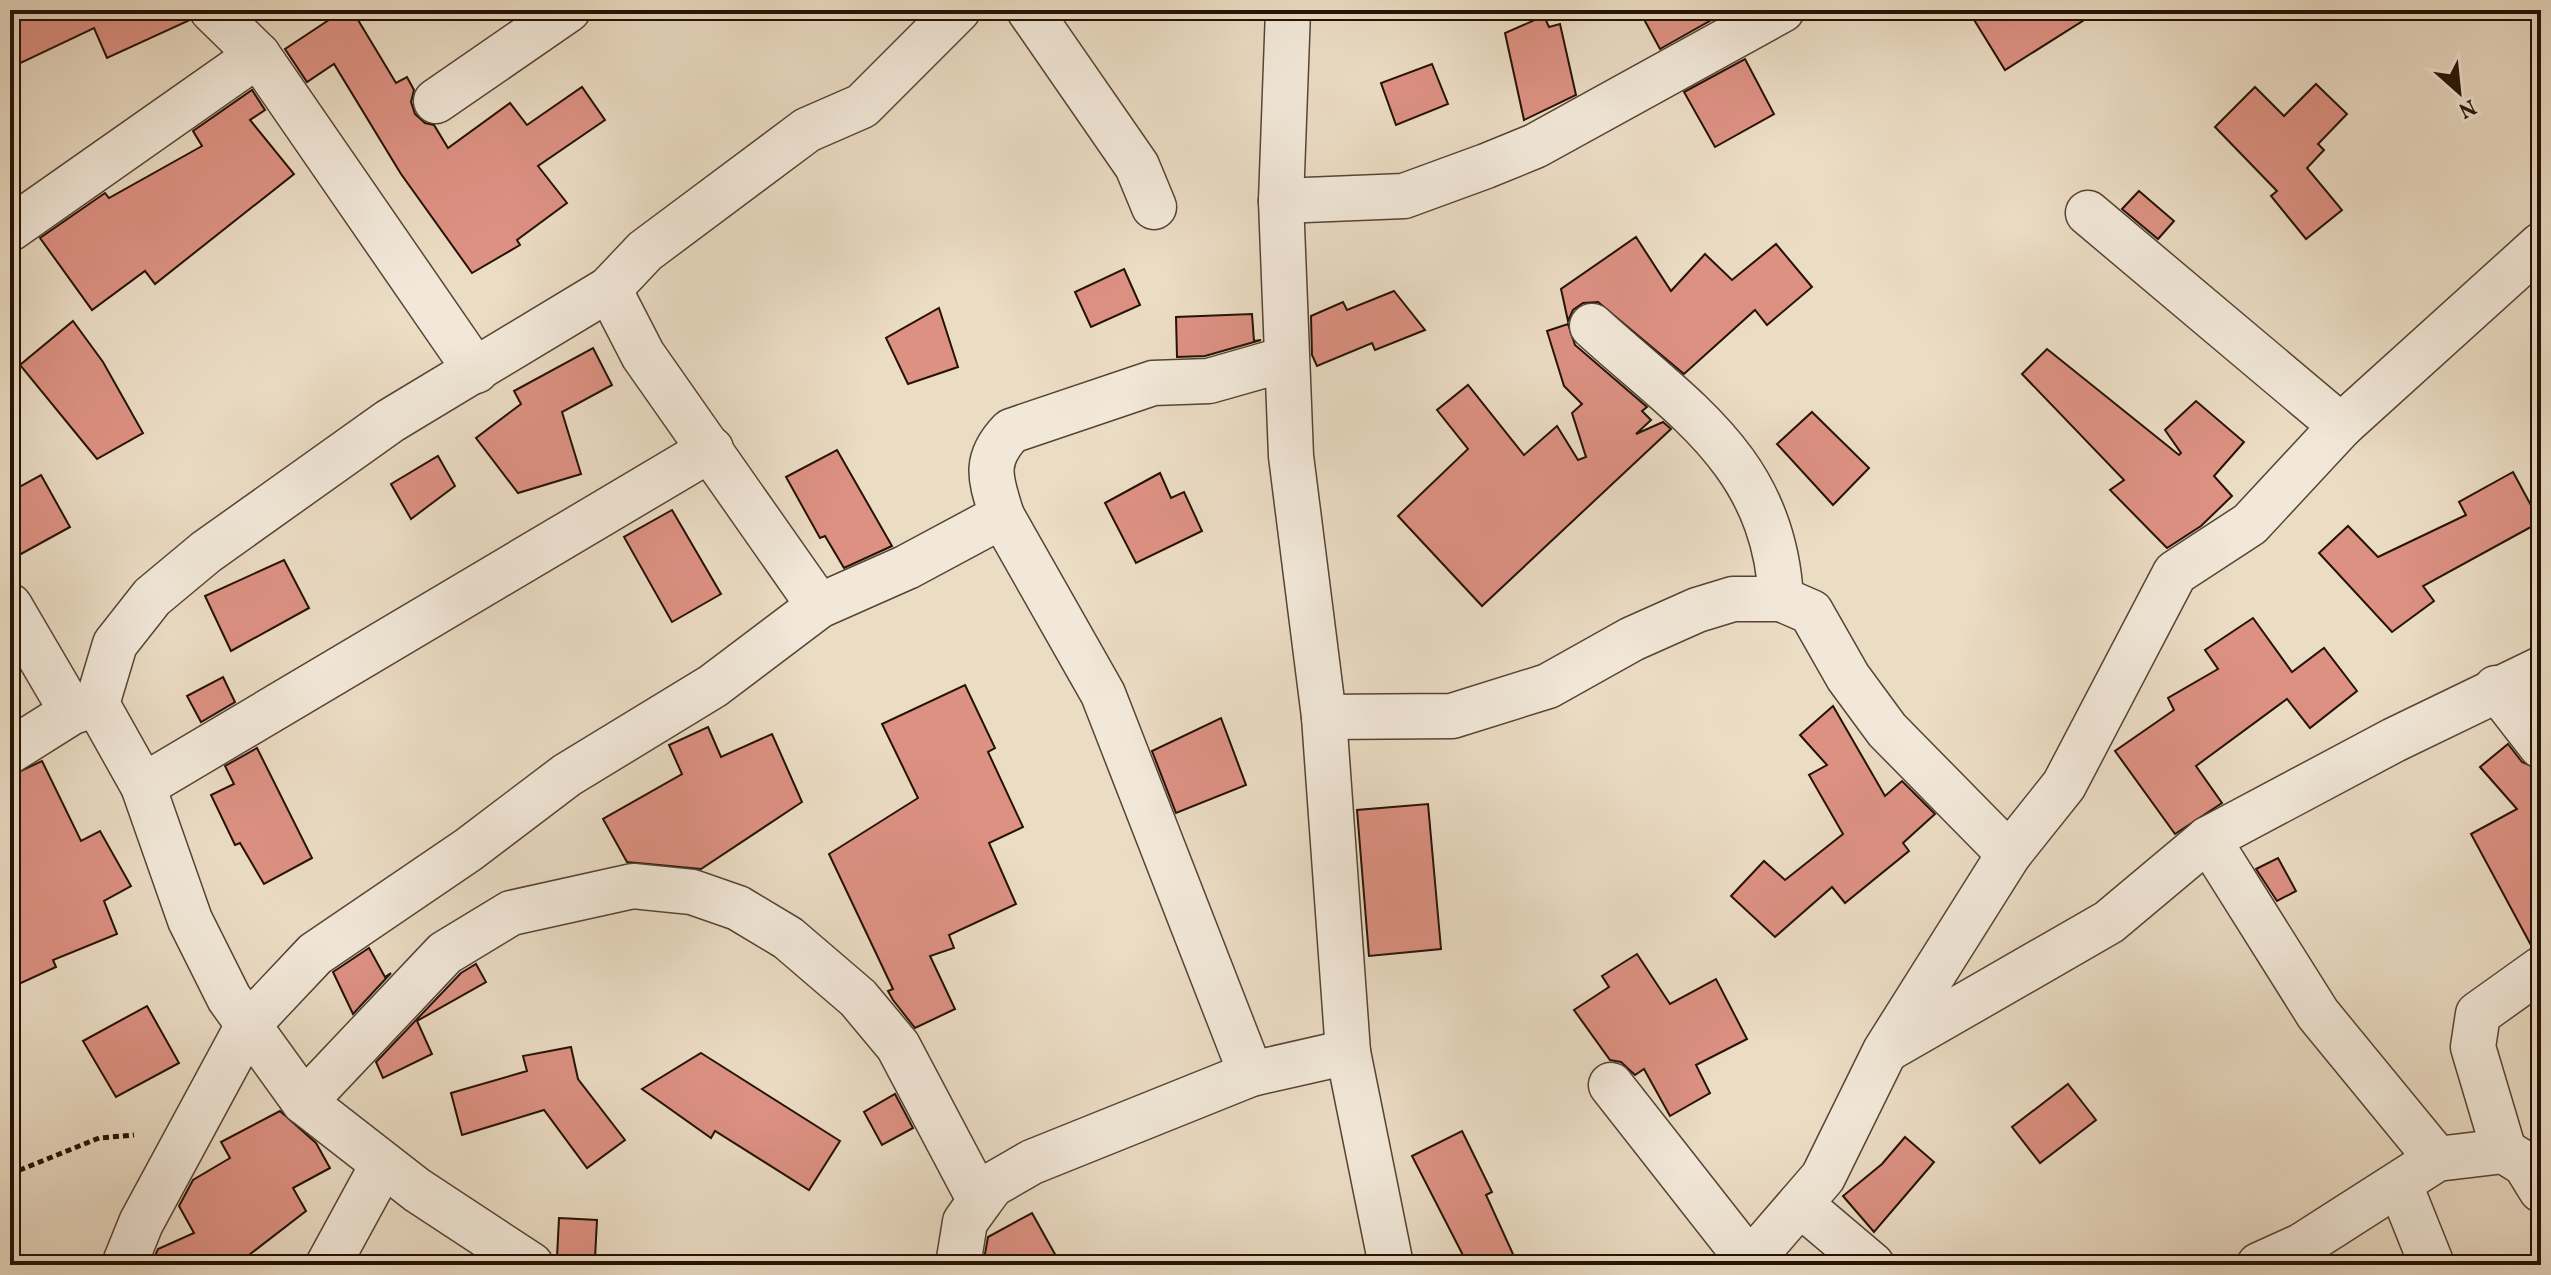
<svg xmlns="http://www.w3.org/2000/svg" width="2551" height="1275" font-family="Vollkorn,serif">
	<rect width="100%" height="100%" fill="#ebdcc4"/>
	<filter id="stains"><feTurbulence type="fractalNoise" baseFrequency=".0025" numOctaves="4"/><feColorMatrix values="0 0 0 0 .2 0 0 0 0 .09 0 0 0 0 .02 0 0 0 .5 -.17"/></filter>
	<radialGradient id="worn" r=".72"><stop offset=".6" stop-color="#630" stop-opacity="0"/><stop offset="1" stop-color="#630" stop-opacity=".3"/></radialGradient>
	<g fill="#dd9183" stroke="#251205" stroke-width="2">
		<path d="M 10,10 L 188,10 L 190,20 L 107,58 L 94,28 L 10,68 Z"/>
		<path d="M 344,10 L 352,10 L 396,83 L 407,77 L 414,90 L 411,102 L 415,114 L 425,123 L 434,125 L 448,148 L 510,103 L 527,125 L 582,87 L 605,120 L 538,166 L 567,203 L 517,240 L 520,245 L 472,273 L 401,174 L 334,64 L 307,82 L 285,49 Z"/>
		<path d="M 1639,10 L 1709,10 L 1713,19 L 1660,49 Z"/>
		<path d="M 1968,10 L 2100,10 L 2005,70 Z"/>
		<path d="M 1544,16 L 1549,27 L 1560,24 L 1576,95 L 1524,120 L 1505,33 Z"/>
		<path d="M 1745,59 L 1774,114 L 1715,147 L 1684,92 Z"/>
		<path d="M 1432,64 L 1448,104 L 1396,125 L 1381,83 Z"/>
		<path d="M 2316,84 L 2347,114 L 2318,144 L 2324,150 L 2307,168 L 2342,210 L 2306,239 L 2271,196 L 2277,191 L 2215,127 L 2255,87 L 2284,116 Z"/>
		<path d="M 252,90 L 265,110 L 250,120 L 294,174 L 155,284 L 145,271 L 92,310 L 40,238 L 105,193 L 109,198 L 202,146 L 193,131 Z"/>
		<path d="M 2139,191 L 2174,221 L 2158,239 L 2122,209 Z"/>
		<path d="M 1636,237 L 1671,291 L 1705,254 L 1732,280 L 1776,244 L 1812,287 L 1767,325 L 1755,310 L 1684,374 L 1598,302 L 1583,303 L 1573,310 L 1568,321 L 1561,289 Z"/>
		<path d="M 1124,269 L 1140,305 L 1091,327 L 1075,292 Z"/>
		<path d="M 1394,291 L 1425,330 L 1375,350 L 1372,343 L 1317,366 L 1312,355 L 1311,316 L 1343,302 L 1347,310 Z"/>
		<path d="M 939,308 L 958,367 L 908,384 L 886,338 Z"/>
		<path d="M 1252,314 L 1254,341 L 1261,340 L 1205,356 L 1177,357 L 1176,317 Z"/>
		<path d="M 73,321 L 103,362 L 143,433 L 97,459 L 20,365 Z"/>
		<path d="M 1568,324 L 1575,345 L 1647,407 L 1642,411 L 1651,420 L 1636,434 L 1663,422 L 1671,429 L 1482,606 L 1398,516 L 1468,449 L 1437,410 L 1468,385 L 1524,455 L 1557,426 L 1578,460 L 1586,457 L 1572,413 L 1582,404 L 1564,386 L 1547,331 Z"/>
		<path d="M 593,348 L 612,385 L 562,412 L 581,474 L 518,493 L 476,438 L 521,404 L 514,391 Z"/>
		<path d="M 2047,349 L 2179,455 L 2181,453 L 2165,430 L 2196,401 L 2244,442 L 2214,476 L 2232,496 L 2201,526 L 2167,548 L 2110,490 L 2124,480 L 2022,374 Z"/>
		<path d="M 1812,412 L 1869,468 L 1833,505 L 1777,444 Z"/>
		<path d="M 837,450 L 892,546 L 844,568 L 825,536 L 820,538 L 786,477 Z"/>
		<path d="M 438,456 L 455,486 L 411,519 L 391,484 Z"/>
		<path d="M 2513,472 L 2540,522 L 2423,586 L 2434,601 L 2392,632 L 2319,553 L 2348,526 L 2378,557 L 2466,515 L 2459,502 Z"/>
		<path d="M 1160,473 L 1171,498 L 1184,492 L 1202,531 L 1136,563 L 1105,503 Z"/>
		<path d="M 41,475 L 70,527 L 10,560 L 10,492 Z"/>
		<path d="M 672,510 L 721,594 L 672,622 L 624,537 Z"/>
		<path d="M 284,560 L 309,608 L 231,651 L 205,596 Z"/>
		<path d="M 2253,618 L 2292,672 L 2324,648 L 2357,691 L 2310,728 L 2287,699 L 2196,766 L 2222,803 L 2175,834 L 2115,751 L 2174,710 L 2168,698 L 2218,669 L 2205,650 Z"/>
		<path d="M 223,677 L 235,702 L 201,722 L 187,696 Z"/>
		<path d="M 965,685 L 995,748 L 988,752 L 1023,827 L 989,843 L 1016,904 L 949,935 L 954,948 L 930,956 L 955,1009 L 915,1028 L 893,1000 L 888,991 L 893,989 L 829,854 L 918,798 L 882,724 Z"/>
		<path d="M 1833,706 L 1885,796 L 1902,781 L 1935,814 L 1903,843 L 1909,851 L 1845,903 L 1832,887 L 1775,937 L 1731,896 L 1764,861 L 1785,880 L 1843,834 L 1809,775 L 1827,765 L 1800,735 Z"/>
		<path d="M 1221,718 L 1246,785 L 1176,813 L 1152,751 Z"/>
		<path d="M 708,727 L 721,757 L 772,734 L 802,802 L 701,869 L 627,862 L 603,819 L 682,774 L 669,745 Z"/>
		<path d="M 2508,744 L 2522,762 L 2541,770 L 2541,944 L 2532,947 L 2471,834 L 2517,809 L 2480,767 Z"/>
		<path d="M 257,748 L 312,858 L 264,884 L 240,843 L 235,845 L 211,795 L 234,784 L 225,766 Z"/>
		<path d="M 42,761 L 81,841 L 100,831 L 131,886 L 104,901 L 117,934 L 53,960 L 56,967 L 10,988 L 10,776 Z"/>
		<path d="M 1428,804 L 1441,949 L 1369,956 L 1357,810 Z"/>
		<path d="M 2278,858 L 2296,891 L 2277,901 L 2256,869 Z"/>
		<path d="M 369,948 L 385,977 L 391,973 L 353,1014 L 333,972 Z"/>
		<path d="M 1637,954 L 1670,1004 L 1716,979 L 1747,1039 L 1696,1065 L 1710,1093 L 1670,1116 L 1644,1069 L 1635,1075 L 1621,1062 L 1610,1060 L 1574,1010 L 1609,987 L 1602,976 Z"/>
		<path d="M 476,964 L 486,982 L 417,1021 L 432,1054 L 383,1078 L 376,1062 L 461,973 Z"/>
		<path d="M 147,1006 L 179,1063 L 116,1097 L 83,1041 Z"/>
		<path d="M 571,1047 L 578,1079 L 625,1140 L 587,1168 L 544,1110 L 462,1135 L 451,1093 L 527,1071 L 523,1056 Z"/>
		<path d="M 701,1053 L 840,1141 L 809,1190 L 715,1131 L 711,1138 L 642,1089 Z"/>
		<path d="M 2068,1084 L 2096,1120 L 2040,1163 L 2012,1127 Z"/>
		<path d="M 895,1094 L 913,1128 L 882,1145 L 864,1112 Z"/>
		<path d="M 280,1111 L 316,1143 L 330,1168 L 293,1188 L 306,1211 L 236,1265 L 151,1265 L 158,1249 L 194,1233 L 179,1206 L 193,1180 L 230,1158 L 221,1142 Z"/>
		<path d="M 1462,1131 L 1492,1192 L 1486,1195 L 1518,1265 L 1468,1265 L 1412,1156 Z"/>
		<path d="M 1905,1137 L 1934,1162 L 1874,1232 L 1843,1196 L 1882,1164 Z"/>
		<path d="M 1032,1213 L 1061,1265 L 983,1265 L 988,1237 Z"/>
		<path d="M 559,1218 L 597,1220 L 595,1258 L 557,1257 Z"/>
	</g>
	<g fill="none" stroke-linecap="round" stroke-linejoin="round">
		<g stroke="#564435" stroke-width="47">
			<g id="minor">
				<path d="M 212,10 L 258,55 L 476,371"/>
				<path d="M 1029,10 L 1137,166 L 1154,207"/>
				<path d="M 1288,10 L 1281,201 L 1291,456 L 1324,717 L 1348,1052 L 1391,1265"/>
				<path d="M 436,101 L 568,10"/>
				<path d="M 1281,201 L 1404,196 L 1486,166 L 1535,146 L 1782,10"/>
				<path d="M 2088,213 L 2341,426"/>
				<path d="M 10,229 L 258,55"/>
				<path d="M 609,289 L 643,355 L 819,606"/>
				<path d="M 1592,326 C 1684,410 1774,462 1781,599"/>
				<path d="M 1002,516 L 1103,694 L 1251,1074"/>
				<path d="M 10,606 L 72,712"/>
				<path d="M 2496,688 L 2541,746"/>
				<path d="M 97,704 L 115,644 L 152,597 L 206,552 L 390,421 L 609,289 L 645,251 L 807,130 L 862,106 L 958,10"/>
				<path d="M 1324,717 L 1452,716 L 1548,686 L 1632,639 L 1697,610 L 1733,599 L 1781,599 L 1811,612 L 1848,677 L 1887,730 L 2009,854"/>
				<path d="M 10,751 L 72,712 L 97,704 L 143,786 L 190,920 L 229,998 L 304,1102 L 417,1190 L 531,1265"/>
				<path d="M 143,786 L 711,449"/>
				<path d="M 2208,839 L 2318,1014 L 2437,1159"/>
				<path d="M 1890,1048 L 2109,922 L 2208,839 L 2394,740 L 2541,669"/>
				<path d="M 1611,1085 L 1750,1262"/>
				<path d="M 304,1102 L 445,953 L 511,913 L 633,886 L 692,892 L 738,908 L 788,938 L 858,998 L 898,1046 L 980,1201"/>
				<path d="M 2504,1151 L 2473,1047 L 2478,1014 L 2541,969"/>
				<path d="M 2400,1185 L 2432,1265"/>
				<path d="M 1800,1204 L 1872,1265"/>
				<path d="M 124,1265 L 141,1223 L 248,1025 L 315,954 L 468,850 L 567,775 L 713,686 L 819,606 L 907,567 L 1002,516 C 991,480 982,461 1011,431 L 1153,383 L 1209,381 L 1286,359"/>
				<path d="M 328,1265 L 383,1164"/>
				<path d="M 958,1265 L 965,1222 L 980,1201 L 992,1185 L 1032,1162 L 1251,1074 L 1348,1052"/>
				<path d="M 1747,1265 L 1823,1177 L 1885,1051 L 2009,854 L 2064,785 L 2175,573 L 2250,524 L 2341,426 L 2541,245"/>
				<path d="M 2259,1265 L 2301,1246 L 2437,1159 L 2504,1151 L 2525,1164 L 2541,1190"/>
			</g>
		</g>
		<path stroke="#251205" stroke-width="5" stroke-dasharray="6 4" stroke-linecap="butt" d="M 10,1174 L 99,1138 L 134,1135"/>
		<use href="#minor" stroke="#f2e8d9" stroke-width="44"/>
	</g>
	<rect width="2551" height="1275" fill="none" stroke="#ebdcc4" stroke-width="40"/>
	<rect x="12" y="12" width="2527" height="1251" fill="none" stroke="#251205" stroke-width="4"/>
	<rect x="20" y="20" width="2511" height="1235" fill="none" stroke="#251205" stroke-width="2"/>
	<g transform="translate(2459 92) rotate(153)" stroke="#f2e8d9" stroke-width="6" paint-order="stroke">
	<path d="M0-6L14 30L0 20L-14 30Z" fill="#251205"/>
	<text y="-12" font-size="22" font-weight="bold" text-anchor="middle" fill="#251205">N</text>
	</g>
	<rect width="100%" height="100%" filter="url(#stains)"/>
	<rect width="100%" height="100%" fill="url(#worn)"/>
</svg>
